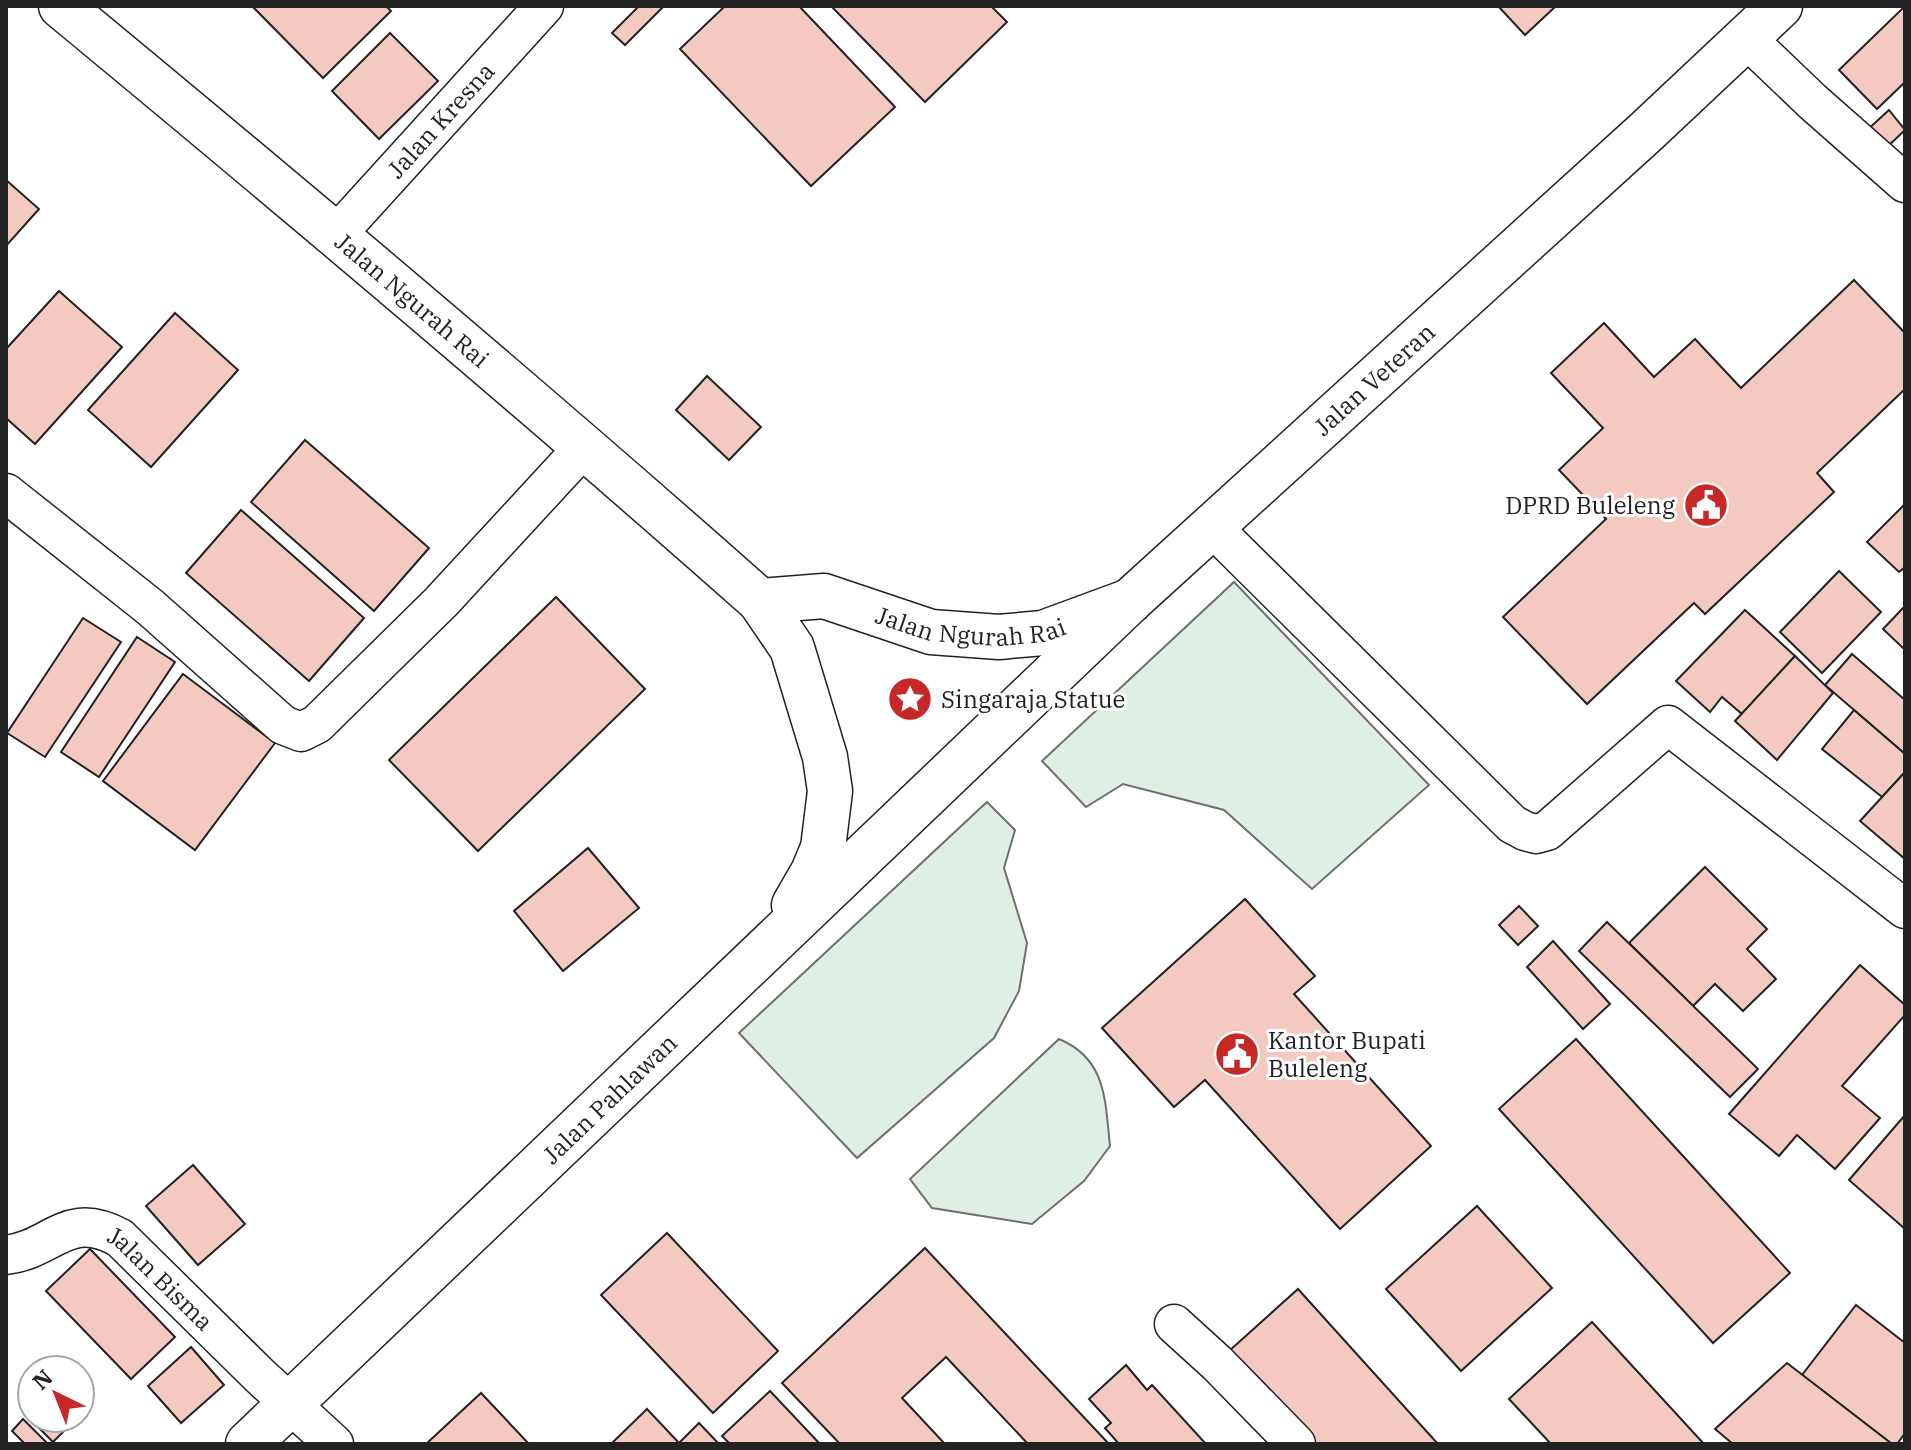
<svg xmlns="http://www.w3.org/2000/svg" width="1911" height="1450" font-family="'IBM Plex Serif',serif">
	<rect width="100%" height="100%" fill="#fff"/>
	<g fill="#e0efe3" stroke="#6f6f6f" stroke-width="2">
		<path d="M 1234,582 L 1429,785 L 1312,889 L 1224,810 L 1123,784 L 1086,807 L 1042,761 Z"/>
		<path d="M 987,802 L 1015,830 L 1004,868 L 1027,943 L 1019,991 L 994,1038 L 857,1158 L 739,1033 Z"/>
		<path d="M 1059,1039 C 1107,1059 1105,1101 1110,1146 L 1084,1181 L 1032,1224 L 932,1208 L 910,1179 Z"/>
	</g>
	<g fill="#f3c9c0" stroke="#222" stroke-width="2">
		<path d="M 252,6 L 386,6 L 391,11 L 323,78 Z"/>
		<path d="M 639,6 L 664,6 L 625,45 L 612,33 Z"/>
		<path d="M 725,6 L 799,6 L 895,107 L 811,186 L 680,49 Z"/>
		<path d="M 831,6 L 991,6 L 1007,22 L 925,102 Z"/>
		<path d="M 1498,6 L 1556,6 L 1525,35 Z"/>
		<path d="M 1905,6 L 1905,82 L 1877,109 L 1839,70 Z"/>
		<path d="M 390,33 L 438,81 L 379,139 L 332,91 Z"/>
		<path d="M 1889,110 L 1905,130 L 1883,151 L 1865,132 Z"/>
		<path d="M 6,180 L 39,209 L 6,246 Z"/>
		<path d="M 1854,280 L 1905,333 L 1905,389 L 1817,473 L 1834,492 L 1705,614 L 1694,603 L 1587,704 L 1503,617 L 1606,519 L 1559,470 L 1603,428 L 1551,373 L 1604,323 L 1654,377 L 1695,339 L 1741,388 Z"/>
		<path d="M 59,291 L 122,347 L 35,444 L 6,418 L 6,349 Z"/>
		<path d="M 175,313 L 238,370 L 151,467 L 88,410 Z"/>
		<path d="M 707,376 L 761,427 L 729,460 L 676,410 Z"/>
		<path d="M 305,440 L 429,548 L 374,611 L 251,502 Z"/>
		<path d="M 1905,504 L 1905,567 L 1899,572 L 1867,542 Z"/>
		<path d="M 241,510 L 364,618 L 309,681 L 186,573 Z"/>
		<path d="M 1839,571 L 1881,612 L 1822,673 L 1780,632 Z"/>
		<path d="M 556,597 L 645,689 L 478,851 L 389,760 Z"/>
		<path d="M 1905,606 L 1905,650 L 1883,629 Z"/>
		<path d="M 1745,610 L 1795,656 L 1742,714 L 1722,697 L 1710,712 L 1676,681 Z"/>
		<path d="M 83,618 L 121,642 L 45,757 L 7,733 Z"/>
		<path d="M 137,637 L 175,662 L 99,777 L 61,752 Z"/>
		<path d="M 1852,654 L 1905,700 L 1905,754 L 1825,685 Z"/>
		<path d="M 1795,656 L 1833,693 L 1777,760 L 1735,721 Z"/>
		<path d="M 183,674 L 275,743 L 195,850 L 103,781 Z"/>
		<path d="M 1854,710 L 1905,754 L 1905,772 L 1882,797 L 1822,749 Z"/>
		<path d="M 1905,772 L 1905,859 L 1860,821 Z"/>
		<path d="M 588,848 L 639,908 L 563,971 L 514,911 Z"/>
		<path d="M 1705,867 L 1767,929 L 1747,949 L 1776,979 L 1743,1011 L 1715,984 L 1693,1006 L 1629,943 Z"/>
		<path d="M 1245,899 L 1315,976 L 1294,994 L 1431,1146 L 1340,1229 L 1205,1080 L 1174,1107 L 1102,1028 Z"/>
		<path d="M 1519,906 L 1538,926 L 1518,945 L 1499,925 Z"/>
		<path d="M 1607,922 L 1758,1069 L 1730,1097 L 1579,951 Z"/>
		<path d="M 1553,941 L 1610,1004 L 1583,1029 L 1527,967 Z"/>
		<path d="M 1860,965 L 1905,1005 L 1905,1015 L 1842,1086 L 1880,1118 L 1835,1169 L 1797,1135 L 1779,1156 L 1729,1114 Z"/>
		<path d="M 1576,1039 L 1790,1273 L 1713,1343 L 1499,1109 Z"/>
		<path d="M 1905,1115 L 1905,1229 L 1849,1180 Z"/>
		<path d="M 193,1165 L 245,1224 L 198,1265 L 146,1206 Z"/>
		<path d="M 1477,1206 L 1552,1288 L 1461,1371 L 1386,1289 Z"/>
		<path d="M 667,1233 L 778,1351 L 713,1413 L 601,1295 Z"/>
		<path d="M 925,1248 L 1109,1444 L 1028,1444 L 946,1357 L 902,1398 L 945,1444 L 840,1444 L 782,1383 Z"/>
		<path d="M 90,1249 L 175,1337 L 131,1379 L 46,1291 Z"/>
		<path d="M 1298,1289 L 1438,1444 L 1314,1444 L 1229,1351 Z"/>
		<path d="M 1856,1305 L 1905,1343 L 1905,1433 L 1897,1444 L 1892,1444 L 1802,1375 Z"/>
		<path d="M 1592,1322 L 1704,1444 L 1551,1444 L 1509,1399 Z"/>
		<path d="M 191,1347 L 224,1385 L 181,1423 L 148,1386 Z"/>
		<path d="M 1787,1363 L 1892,1444 L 1733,1444 L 1715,1429 Z"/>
		<path d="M 1126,1365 L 1147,1390 L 1152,1385 L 1206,1444 L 1119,1444 L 1105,1428 L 1111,1423 L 1089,1399 Z"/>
		<path d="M 770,1391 L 820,1444 L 730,1444 L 722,1436 Z"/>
		<path d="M 481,1393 L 529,1444 L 426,1444 Z"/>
		<path d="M 647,1409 L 679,1443 L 699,1423 L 719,1444 L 611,1444 Z"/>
		<path d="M 32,1411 L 32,1418 L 52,1418 L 64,1431 L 53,1442 L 27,1416 Z"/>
		<path d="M 23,1419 L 48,1444 L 25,1444 L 12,1431 Z"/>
	</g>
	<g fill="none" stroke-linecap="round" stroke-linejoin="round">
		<g stroke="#222" stroke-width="41">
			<g id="street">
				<path d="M 1747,39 L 1813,102 L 1905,183"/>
				<path id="s1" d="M 337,234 L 544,6"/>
				<path d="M 6,493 L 150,607 L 283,725 L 301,732 L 317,724 L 441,602 L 585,446"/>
				<path d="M 1211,526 L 1512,824 L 1525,831 L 1536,834 L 1547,831 L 1668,725 L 1905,909"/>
				<path id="s2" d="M 6,1255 C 54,1249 67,1209 120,1238 L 260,1376 L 334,1444"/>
				<path d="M 1174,1324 L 1218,1364 L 1296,1444"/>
			</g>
		</g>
		<g stroke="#222" stroke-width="47">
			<g id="secondary">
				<path d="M 760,601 L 792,648 L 825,757 L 830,791 L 823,848 L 813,872 L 794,905"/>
				<path id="s3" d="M 248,1444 L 1130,601"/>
			</g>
		</g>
		<g stroke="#222" stroke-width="47">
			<g id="highway">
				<path id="s4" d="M 61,6 C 297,201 531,398 760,601 L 824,596 L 931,632 L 999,637 L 1043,633 L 1130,601 L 1647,131 L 1780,6"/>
			</g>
		</g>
		<use href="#street" stroke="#fff" stroke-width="38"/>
		<use href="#secondary" stroke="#fff" stroke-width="44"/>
		<use href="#highway" stroke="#fff" stroke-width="44"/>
	</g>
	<defs>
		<g id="civic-disc" transform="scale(2.3)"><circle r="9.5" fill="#c62828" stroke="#fff"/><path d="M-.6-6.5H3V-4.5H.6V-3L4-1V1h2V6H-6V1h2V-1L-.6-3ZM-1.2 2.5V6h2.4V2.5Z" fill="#fff"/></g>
		<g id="sight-disc" transform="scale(2.3)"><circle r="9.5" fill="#c62828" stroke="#fff"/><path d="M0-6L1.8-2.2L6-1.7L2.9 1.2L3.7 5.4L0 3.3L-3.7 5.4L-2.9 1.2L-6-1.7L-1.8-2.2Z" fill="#fff"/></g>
	</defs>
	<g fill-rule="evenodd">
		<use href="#civic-disc" x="1706" y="505"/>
		<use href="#sight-disc" x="910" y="699"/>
		<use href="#civic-disc" x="1237" y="1054"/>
	</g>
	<g text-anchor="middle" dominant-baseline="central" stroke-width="6" stroke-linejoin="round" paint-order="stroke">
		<g font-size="24" fill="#222" stroke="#fff">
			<text stroke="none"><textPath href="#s1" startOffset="154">Jalan Kresna</textPath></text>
			<text stroke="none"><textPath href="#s4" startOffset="458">Jalan Ngurah Rai</textPath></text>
			<text stroke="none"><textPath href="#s4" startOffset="1630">Jalan Veteran</textPath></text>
			<text stroke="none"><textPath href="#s4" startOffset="1134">Jalan Ngurah Rai</textPath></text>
			<text stroke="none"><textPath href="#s3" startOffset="500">Jalan Pahlawan</textPath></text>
			<text stroke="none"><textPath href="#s2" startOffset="178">Jalan Bisma</textPath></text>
		</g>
		<g font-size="24" fill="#222" stroke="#fff" text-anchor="start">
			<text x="1675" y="505" text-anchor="end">DPRD Buleleng</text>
			<text x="941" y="699">Singaraja Statue</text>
			<text x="1268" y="1040">Kantor Bupati<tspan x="1268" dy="28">Buleleng</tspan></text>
		</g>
	</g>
	<rect width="1911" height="1450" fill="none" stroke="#222222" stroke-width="16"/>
	<g transform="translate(56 1394) rotate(317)"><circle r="38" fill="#ffffff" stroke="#a7a7a7" stroke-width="2"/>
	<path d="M0-6L14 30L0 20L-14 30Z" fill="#c62828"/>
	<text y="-12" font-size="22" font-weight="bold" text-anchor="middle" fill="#222222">N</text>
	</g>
</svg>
